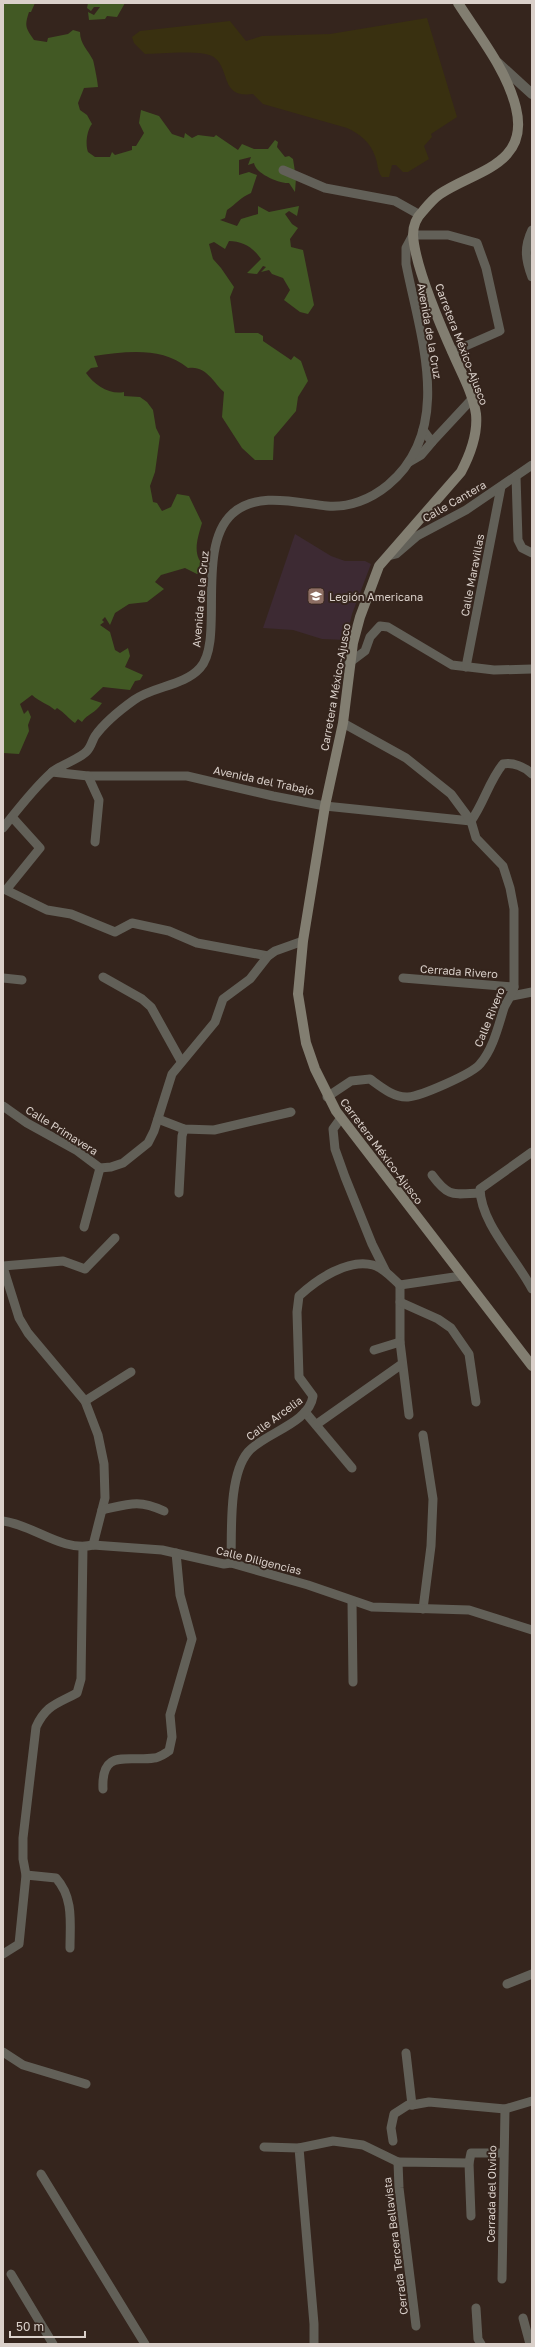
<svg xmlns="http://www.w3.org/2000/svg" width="535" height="2347" font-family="'Golos Text',sans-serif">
	<rect width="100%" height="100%" fill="#35251d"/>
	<path fill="#3d2a33" d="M 295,534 L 331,556 L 345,561 L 365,561 L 371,564 L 352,614 L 346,640 L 322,639 L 293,630 L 263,628 Z"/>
	<g fill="#425924">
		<path d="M 3,3 L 35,3 L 31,12 L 29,12 C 24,27 26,28 34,40 L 47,42 L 48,38 L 68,34 L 73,30 L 80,32 C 80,44 88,50 93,60 C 94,63 98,83 98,87 L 84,88 L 78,103 L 80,110 L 87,115 L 92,124 C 87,130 85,144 88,152 L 95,157 L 110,157 L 112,152 L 115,155 L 132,150 L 132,146 L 136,146 L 144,133 L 139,123 L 141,110 L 159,116 L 172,134 L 184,138 L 185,133 L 192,138 L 198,135 L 214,137 L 216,135 L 238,150 L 242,144 L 254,149 L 268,149 L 275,140 L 278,142 L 277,147 L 285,157 L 289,156 L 293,159 L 296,178 L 295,192 L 289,183 C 279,184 255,173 254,163 L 248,165 L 251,157 L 239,160 L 239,175 L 249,172 L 257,175 L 251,193 C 241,197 236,204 227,210 L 225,218 L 220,220 L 237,226 L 241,219 L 258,214 L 258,206 L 269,212 L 299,206 L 297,216 L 289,211 L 285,214 L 292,224 L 298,228 L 290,239 L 291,247 L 303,250 L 314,305 L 308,314 L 300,312 L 284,300 L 290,290 L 283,278 L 272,274 L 269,270 L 261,272 L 266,267 L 263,266 L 257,274 L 247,273 L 261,259 C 253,247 242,241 229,241 L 225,249 L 214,242 L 209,244 L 213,259 L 221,268 L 234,287 L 230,297 L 235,333 L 258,333 L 263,336 L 263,341 L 291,360 L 294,356 L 301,361 L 308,381 L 298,397 L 296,411 L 274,437 L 273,460 L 255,460 L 242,448 L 222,417 L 224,392 C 213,382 206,365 188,368 C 161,346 125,352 94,356 L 98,367 L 91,368 L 86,373 C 94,385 110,395 124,392 L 124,396 L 140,397 L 147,402 L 153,410 L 156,428 L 160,436 L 155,472 L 150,486 L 153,502 L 157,503 L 162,511 L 171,507 L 177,494 L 189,496 L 202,523 C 197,540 191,557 207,568 L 197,574 L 185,568 L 161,575 L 155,582 L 164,589 L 147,602 L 129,604 L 115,613 L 110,625 L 105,617 L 102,620 L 104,622 L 100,625 L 110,632 L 115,650 L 120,653 L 128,648 L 130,656 L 125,667 L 143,675 L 140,680 L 135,681 L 130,690 L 103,687 L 90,699 L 102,703 C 95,714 88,713 82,722 L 78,719 L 75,723 C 68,718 65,713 57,708 L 55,710 C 48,704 40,702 32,695 L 20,704 L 24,714 L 28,710 L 31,717 L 28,725 L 29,731 L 19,754 L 3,753 Z"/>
		<path d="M 88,3 L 125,3 L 117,17 L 107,16 L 105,19 L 89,20 L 88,12 L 94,15 L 100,7 L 94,7 L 91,11 L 87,8 Z"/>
	</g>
	<path fill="#393010" d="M 427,18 L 457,117 L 431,134 L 432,137 L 424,146 L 429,159 L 408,172 L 403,172 L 396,165 L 392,165 L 389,177 L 382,177 C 377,171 378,163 375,156 C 370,142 360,134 347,128 L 263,104 L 253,94 C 220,98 231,72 215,58 C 205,49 160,54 145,54 L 134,43 L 132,37 L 140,31 L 230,21 L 246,41 L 262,36 L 330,34 Z"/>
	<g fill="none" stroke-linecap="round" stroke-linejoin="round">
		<g stroke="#626058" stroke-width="9">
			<path d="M 283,170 L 325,188 L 395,201 L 420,215"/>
			<path d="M 532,230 C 524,247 525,259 532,277"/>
			<path d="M 423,430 L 432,442 L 472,399"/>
			<path d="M 409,462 L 421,455 L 432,442"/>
			<path d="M 516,476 L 518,540 L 522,548 L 532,553"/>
			<path d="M 388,556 L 396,554 L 417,536 L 466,510 L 532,465"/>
			<path d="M 349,663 L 365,651 L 370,637 L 380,626 L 388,627 L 452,665 L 494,670 L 532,669"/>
			<path d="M 466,667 L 501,487"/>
			<path d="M 52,772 L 88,776 L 187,776 L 273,796 L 325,806 L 471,821"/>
			<path d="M 88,776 L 99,800 L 95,842"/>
			<path d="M 12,817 L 40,848 L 6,890 L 47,910 L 71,914 L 115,932 L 132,923 L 169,931 L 197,943 L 268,956"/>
			<path d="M 471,821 C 484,803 489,781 503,764 C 513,762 525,767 532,774"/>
			<path d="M 3,828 C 18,809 34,788 52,772 C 62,764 80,759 87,751 C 91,747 92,741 95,736 C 105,722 120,710 134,700 C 153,686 184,686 200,668 C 225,641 195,548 232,514 C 257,491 297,503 327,506 C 349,508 371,499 388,485 C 455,429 420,336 406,264 L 406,248 L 413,235 L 448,235 L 477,243 L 486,268 L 500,331 L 452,352"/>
			<path d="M 103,977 L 142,999 L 151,1007 L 181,1061"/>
			<path d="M 3,978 L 22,980"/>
			<path d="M 403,978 L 514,987"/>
			<path d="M 512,996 L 532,992"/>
			<path d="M 327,1097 L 351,1081 L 370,1079 C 381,1087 394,1098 408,1097 C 421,1096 472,1074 480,1064 C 493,1049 498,1027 504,1008 C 507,1000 512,996 514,987 L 514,909 L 510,888 L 503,866 L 476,838 L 471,821 L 451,794 L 406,758 L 343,723"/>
			<path d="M 3,1106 L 27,1123 L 76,1150 L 100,1168 L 111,1167 L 123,1163 L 148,1143 L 154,1131 L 172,1074 L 215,1022 L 223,999 L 250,979 L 268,956 L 275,951 L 303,941"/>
			<path d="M 341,1118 L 333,1129 L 335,1149 L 345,1177 L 372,1244 L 386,1272"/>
			<path d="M 158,1119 L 184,1129 L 214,1130 L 291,1112"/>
			<path d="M 532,1152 L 480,1189 C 481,1224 516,1258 532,1289"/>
			<path d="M 432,1175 C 449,1198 453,1194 480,1193"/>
			<path d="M 179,1193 L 182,1136 L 184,1129"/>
			<path d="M 84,1227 L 100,1168"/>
			<path d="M 3,1266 L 63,1261 L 85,1269 L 115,1238"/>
			<path d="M 3,1267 L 19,1318 L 28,1333 L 85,1401 L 98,1435 L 104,1464 L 105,1498 L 93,1545"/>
			<path d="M 400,1285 L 400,1342 L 409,1415"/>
			<path d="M 400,1285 L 461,1276"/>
			<path d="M 400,1302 L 438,1319 L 451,1328 L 469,1354 L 476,1402"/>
			<path d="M 374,1350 L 400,1342"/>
			<path d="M 85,1401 L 131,1372"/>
			<path d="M 305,1412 L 352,1468"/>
			<path d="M 317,1424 L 402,1364"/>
			<path d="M 423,1435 L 433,1499 L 431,1546 L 423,1609"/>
			<path d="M 102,1510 C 129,1504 138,1499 164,1511"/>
			<path d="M 3,1521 C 34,1525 61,1552 93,1545 L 162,1550 L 224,1564 L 231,1563 L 308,1585 L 372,1607 L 469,1610 L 532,1630"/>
			<path d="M 231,1563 C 232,1533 228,1476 248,1452 C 264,1433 309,1424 313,1396 L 299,1377 L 297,1312 L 299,1296 C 316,1280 348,1258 373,1265 C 384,1268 392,1278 400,1285"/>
			<path d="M 352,1601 L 353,1682"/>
			<path d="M 103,1789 C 101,1748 127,1762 154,1758 C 159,1758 164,1754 169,1751 L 172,1737 L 170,1715 L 192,1639 L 180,1595 L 176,1553"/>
			<path d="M 26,1875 L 56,1878 C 74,1898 70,1923 70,1948"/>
			<path d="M 3,1954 L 19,1944 L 26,1875 L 23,1859 L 23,1838 L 36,1727 C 46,1705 57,1704 77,1693 L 81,1679 L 83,1547"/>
			<path d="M 507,1984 L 532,1974"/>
			<path d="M 3,2052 L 23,2065 L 86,2084"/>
			<path d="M 406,2053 L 412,2105 L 429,2102 L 505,2109 L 532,2101"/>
			<path d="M 393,2141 L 391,2128 L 394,2114 L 408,2105 L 412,2105"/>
			<path d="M 264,2147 L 299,2148 L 314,2324 L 314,2344"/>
			<path d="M 299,2148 L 333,2141 L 363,2145 L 398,2162"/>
			<path d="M 41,2174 L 145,2344"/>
			<path d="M 471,2216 L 469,2163 L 471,2153 L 503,2153"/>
			<path d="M 11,2274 L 53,2344"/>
			<path d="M 502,2279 L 505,2109"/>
			<path d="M 476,2308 L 478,2339 L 481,2344"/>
			<path d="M 523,2318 L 530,2344"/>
			<path d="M 416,2326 L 399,2188 L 398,2162 L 469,2163"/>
		</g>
		<path stroke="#626058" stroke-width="10" d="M 498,63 L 532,94"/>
		<path stroke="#827e71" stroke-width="10" d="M 458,3 C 479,36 507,70 516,108 C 530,165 474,171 440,194 C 434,198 428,205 423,211 C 417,217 413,226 413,235 C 415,268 441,327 455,358 C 463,376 473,394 476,414 C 478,434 470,455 461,472 L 379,566 L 360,617 L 353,643 L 343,723 L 325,806 L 303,941 L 298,994 L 306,1043 L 315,1069 L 336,1111 L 532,1366"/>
	</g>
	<defs>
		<g id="school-square" transform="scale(0.9)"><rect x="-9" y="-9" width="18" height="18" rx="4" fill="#8d6e63" stroke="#35251d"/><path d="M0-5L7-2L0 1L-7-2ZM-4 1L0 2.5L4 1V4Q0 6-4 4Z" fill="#fff"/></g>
	</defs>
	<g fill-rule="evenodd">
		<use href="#school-square" x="316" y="596"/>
	</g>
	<g text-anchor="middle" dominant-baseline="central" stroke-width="4" stroke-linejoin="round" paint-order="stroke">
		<g font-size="11" fill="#dad0ca" stroke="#35251d">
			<text transform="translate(430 331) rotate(80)">Avenida de la Cruz</text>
			<text transform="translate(462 344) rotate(69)">Carretera México-Ajusco</text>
			<text transform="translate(454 501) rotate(-30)">Calle Cantera</text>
			<text transform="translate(472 575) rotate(-79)">Calle Maravillas</text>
			<text transform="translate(200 599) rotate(-85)">Avenida de la Cruz</text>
			<text transform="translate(335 687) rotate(-80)">Carretera México-Ajusco</text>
			<text transform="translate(264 780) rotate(12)">Avenida del Trabajo</text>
			<text transform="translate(459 971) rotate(4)">Cerrada Rivero</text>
			<text transform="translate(489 1017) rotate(-68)">Calle Rivero</text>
			<text transform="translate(62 1130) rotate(32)">Calle Primavera</text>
			<text transform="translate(382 1151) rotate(53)">Carretera México-Ajusco</text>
			<text transform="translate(274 1418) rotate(-36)">Calle Arcelia</text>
			<text transform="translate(259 1560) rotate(14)">Calle Diligencias</text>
			<text transform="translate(491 2194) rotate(-89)">Cerrada del Olvido</text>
			<text transform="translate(395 2246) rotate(-97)">Cerrada Tercera Bellavista</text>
		</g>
		<g font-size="11" fill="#dad0ca" stroke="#35251d" text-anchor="start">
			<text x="329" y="596">Legión Americana</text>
		</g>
	</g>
	<rect width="535" height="2347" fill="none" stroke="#dad0ca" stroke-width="8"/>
	<path d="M10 2331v6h75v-6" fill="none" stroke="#dad0ca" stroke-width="2"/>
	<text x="16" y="2331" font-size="12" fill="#dad0ca" stroke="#35251d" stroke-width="3" paint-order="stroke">50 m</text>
</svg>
